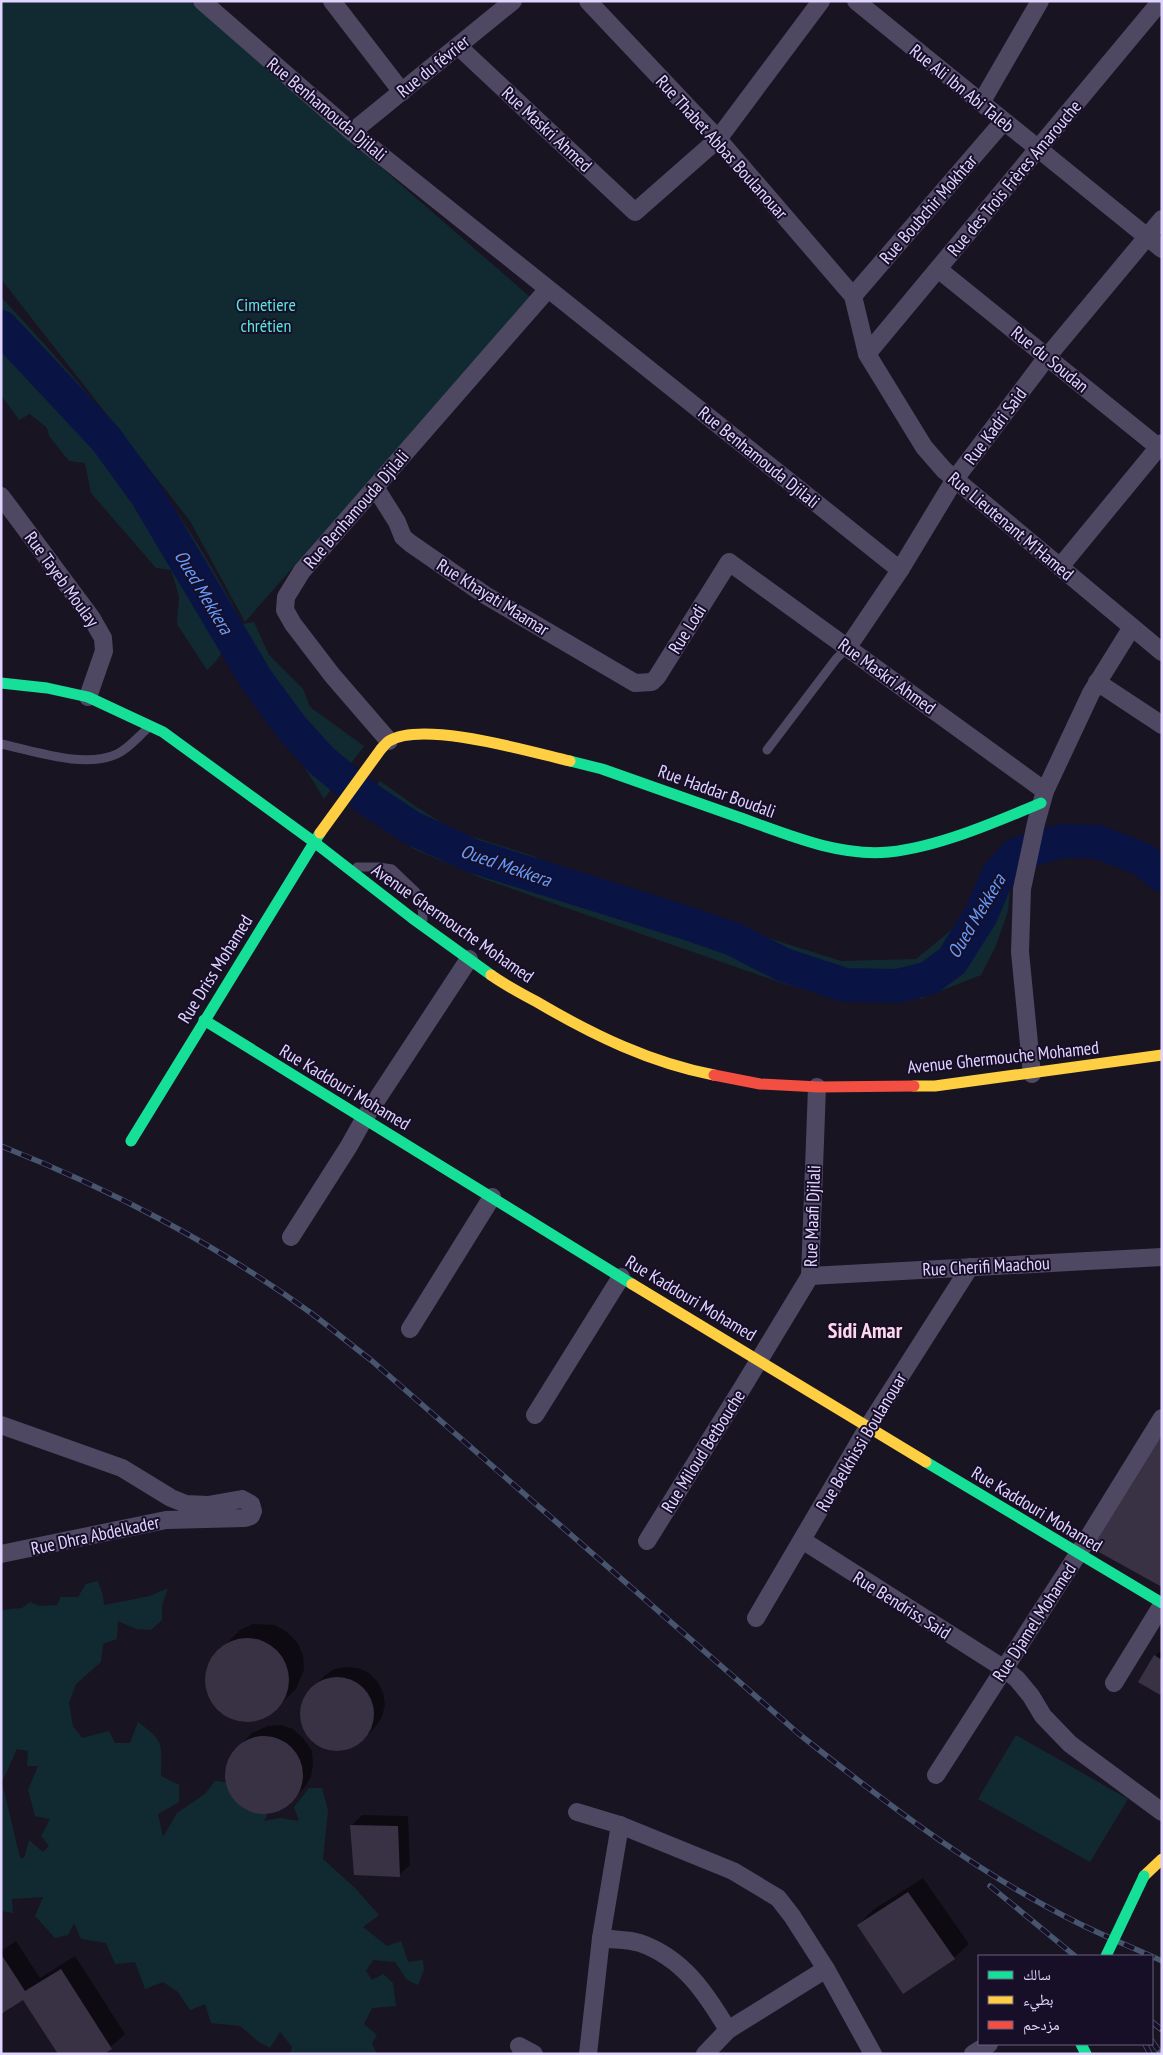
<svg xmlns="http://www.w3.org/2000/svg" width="1163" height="2055" font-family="'PT Sans Narrow','Noto Naskh Arabic',sans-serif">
	<rect width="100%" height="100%" fill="#191422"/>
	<g fill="#112a31" fill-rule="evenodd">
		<path d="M 1,1 L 190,1 L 530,297 L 245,622 L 190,521 L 1,279 Z"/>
		<path d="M 1,297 C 70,370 137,449 191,534 C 210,563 226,594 243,624 L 254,622 L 269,655 L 303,689 L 310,707 L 364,746 L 324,799 L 277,722 L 267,716 L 250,680 L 226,646 L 217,660 L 207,670 L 177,624 L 179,596 L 171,570 L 156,568 L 91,493 L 85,463 L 69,461 L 49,436 L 47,428 L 30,414 L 19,420 L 1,395 Z"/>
		<path d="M 380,781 L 418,808 L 455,831 L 533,856 L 591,882 L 841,961 L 916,959 L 960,923 L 1014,849 L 1008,911 L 995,948 L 981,975 L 920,999 L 910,988 L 907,999 L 863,1002 L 835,998 L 785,984 L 481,878 L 414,849 L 360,812 L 367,805 L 379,813 L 370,793 ZM 395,812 L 420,828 L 425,842 L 442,836 L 480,862 L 514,876 L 557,879 L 600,902 L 650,919 L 694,921 L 728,931 L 748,955 L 786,957 L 796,976 L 823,968 L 843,980 L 822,983 L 798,981 L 784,965 L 747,959 L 724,934 L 678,925 L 645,924 L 562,888 L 520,880 L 452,854 L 440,841 L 426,847 L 413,835 L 383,816 Z"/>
		<path d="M 98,1581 L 103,1596 L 104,1605 L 150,1596 L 168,1588 L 162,1605 L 162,1620 L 151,1630 L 136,1629 L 118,1621 L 117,1639 L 103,1644 L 101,1662 L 76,1684 L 69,1703 L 73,1726 L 82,1738 L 109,1731 L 115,1743 L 130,1743 L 138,1722 C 166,1743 161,1743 161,1776 L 179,1785 L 179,1802 L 158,1814 L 163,1837 L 177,1813 L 205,1794 L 215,1781 L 240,1784 L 256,1803 L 273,1805 L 264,1821 L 280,1818 L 299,1821 L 294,1807 L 309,1788 L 322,1788 L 328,1810 L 323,1859 L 355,1888 L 379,1915 L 363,1927 L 387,1946 L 401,1941 L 408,1962 L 423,1960 L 424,1970 L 418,1985 L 407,1980 L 395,1962 L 373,1960 L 366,1971 L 372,1980 L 383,1974 L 393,1983 L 396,2006 L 372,2008 L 364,2024 L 377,2035 L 372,2043 L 377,2054 L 290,2054 L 292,2047 L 280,2032 L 270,2048 L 259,2042 L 240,2026 L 211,2023 L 205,2004 L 190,2010 L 178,1992 L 163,1982 L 145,1989 L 135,1962 L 115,1964 L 106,1943 L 81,1939 L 74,1923 L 68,1935 L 55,1938 L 35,1916 L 43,1897 L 12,1899 L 13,1913 L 1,1911 L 1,1610 L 22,1608 L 30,1602 L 39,1606 L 57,1605 L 61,1597 L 78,1597 L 86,1584 ZM 17,1749 L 28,1751 L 27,1766 L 38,1766 L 28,1790 L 35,1816 L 50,1819 L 41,1836 L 49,1846 L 43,1852 L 29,1840 L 24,1858 L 20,1858 L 2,1782 Z"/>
		<path d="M 1016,1735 L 1128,1799 L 1090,1862 L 978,1799 Z"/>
	</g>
	<g fill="#0007">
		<path d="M 253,1624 L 275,1625 L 287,1632 L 297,1642 L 303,1655 L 304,1670 L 296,1689 L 270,1714 L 257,1720 L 237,1719 L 224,1713 L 214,1703 L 208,1691 L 207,1676 L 208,1668 L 215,1655 L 240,1630 Z"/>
		<path d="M 1162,1650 L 1162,1695 L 1155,1656 Z"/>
		<path d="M 345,1667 L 358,1668 L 369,1673 L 378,1682 L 383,1692 L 385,1705 L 382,1717 L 375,1727 L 364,1739 L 352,1747 L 340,1751 L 328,1749 L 316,1744 L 307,1735 L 301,1722 L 301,1710 L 305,1697 L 324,1676 L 334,1669 Z"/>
		<path d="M 281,1725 L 293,1729 L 303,1738 L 312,1751 L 313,1764 L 311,1777 L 304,1788 L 282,1808 L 274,1811 L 261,1812 L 248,1809 L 237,1801 L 230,1791 L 226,1778 L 227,1767 L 232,1755 L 252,1733 L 268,1726 Z"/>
		<path d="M 362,1815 L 408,1816 L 410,1865 L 399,1875 L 352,1825 Z"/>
		<path d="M 923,1878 L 969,1944 L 954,1958 L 858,1925 L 873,1910 Z"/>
		<path d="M 16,1941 L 40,1978 L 75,1956 L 125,2034 L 105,2052 L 107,2054 L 59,2054 L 24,1999 L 1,2013 L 1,1951 Z"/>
	</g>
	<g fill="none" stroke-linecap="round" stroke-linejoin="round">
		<path stroke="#091445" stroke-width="34" d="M 1,327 L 106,439 L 146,494 L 256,679 L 292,728 L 322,761 L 371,801 L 412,828 L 473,856 L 687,923 L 733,939 L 784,965 L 845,985 L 897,986 L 929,978 L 952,961 L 981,915 L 998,875 L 1017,854 L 1063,841 L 1098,842 L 1142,859 L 1162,875"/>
	</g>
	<g fill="#393245">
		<path d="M 1162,1430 L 1162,1587 L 1088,1546 Z"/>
		<circle cx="247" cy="1680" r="42"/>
		<path d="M 1154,1655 L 1162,1660 L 1162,1696 L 1138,1682 Z"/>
		<circle cx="337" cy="1714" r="37"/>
		<circle cx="264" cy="1775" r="39"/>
		<path d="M 350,1825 L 398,1826 L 400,1877 L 354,1875 Z"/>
		<path d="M 908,1892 L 955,1959 L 903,1994 L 857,1925 Z"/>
		<path d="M 1,1954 L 25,1991 L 61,1969 L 112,2049 L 104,2054 L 58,2054 L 23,2000 L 1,2014 Z"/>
	</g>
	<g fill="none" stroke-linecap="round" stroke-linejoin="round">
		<g stroke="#4e4863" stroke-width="9">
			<path d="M 1,744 C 35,751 84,769 117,754 C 128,749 138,737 147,729"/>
			<path d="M 767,750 L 836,659 L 848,647"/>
			<path d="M 357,867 L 379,867 L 392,869 L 416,892 L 422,907 L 423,919"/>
		</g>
		<g stroke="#4e4863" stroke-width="18">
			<path d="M 202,1 L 352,132 L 900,570"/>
			<path d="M 332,1 L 402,92"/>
			<path d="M 588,1 L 718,139 L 853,296 L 867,354 L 924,447 L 944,470 L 1162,652"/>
			<path d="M 856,1 L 1162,249"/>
			<path d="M 458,46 L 635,212 L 718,139 L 821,1"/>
			<path d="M 981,103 L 1040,1"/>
			<path d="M 352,132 L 513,1"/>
			<path d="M 938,269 L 1162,450"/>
			<path d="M 853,296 L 1003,122"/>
			<path d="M 867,354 L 1161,1"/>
			<path d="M 375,487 L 397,522 L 403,537 L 410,543 L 485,595 L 635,683 L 652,682 L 657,677 L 729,562 L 1045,791"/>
			<path d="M 1,496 L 91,617 L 103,638 L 104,651 L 88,697"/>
			<path d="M 1060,567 L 1162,443"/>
			<path d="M 848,647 L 900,570 L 955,479 L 1047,357 L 1162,219"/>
			<path d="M 1097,682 L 1162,725"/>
			<path d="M 389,741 L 332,675 L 293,624 L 285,610 L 286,597 L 302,571 L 548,289"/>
			<path d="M 1032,1074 L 1020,952 L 1022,889 L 1036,823 L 1045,791 L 1091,693 L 1132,627"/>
			<path d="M 291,1237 L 349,1146 L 364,1119 L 469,959"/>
			<path d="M 810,1276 L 1162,1257"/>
			<path d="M 410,1329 L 492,1197"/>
			<path d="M 535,1415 L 621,1277"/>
			<path d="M 1,1425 L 122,1468 L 171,1498 L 186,1504 L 208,1505 L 242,1499 L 251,1504 L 253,1511 L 251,1516 L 245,1518 L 166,1520 L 1,1554"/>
			<path d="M 802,1540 L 1003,1668 L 1017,1679 L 1031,1696 L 1043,1716 L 1070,1744 L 1162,1812"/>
			<path d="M 647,1541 L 744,1385 L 810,1276 L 817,1087"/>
			<path d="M 756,1618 L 868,1427 L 970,1267"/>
			<path d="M 1114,1683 L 1162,1605"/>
			<path d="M 936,1775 L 1078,1554 L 1162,1418"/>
			<path d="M 577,1812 L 620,1825 L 733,1871 L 778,1898 L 792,1916 L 826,1969 L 873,2054"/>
			<path d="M 601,1938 C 614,1940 628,1939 640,1943 C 683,1958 706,1993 728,2030"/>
			<path d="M 519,2046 L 534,2054"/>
			<path d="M 588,2054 L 601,1938 L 620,1825"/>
			<path d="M 705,2054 L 728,2030 L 826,1969"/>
			<path d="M 973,2054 L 989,2044"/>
		</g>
		<g stroke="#16e098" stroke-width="11">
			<path d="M 1,683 L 47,688 L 88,697 L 163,732 L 314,842 L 412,918 L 491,975"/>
			<path d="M 570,761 L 602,769 C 647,785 693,801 738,817 C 786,834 838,857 889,852 C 938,847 996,822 1041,803"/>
			<path d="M 204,1020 L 632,1284"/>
			<path d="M 131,1141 L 320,833"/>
			<path d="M 926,1462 L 1162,1603"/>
			<path d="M 1081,2044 L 1086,2054"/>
		</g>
		<g stroke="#ffcf43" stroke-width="11">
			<path d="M 320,833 L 381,749 C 383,747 386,743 389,741 C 423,720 531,752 570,761"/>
			<path d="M 491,975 C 505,985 522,994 537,1002 C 593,1035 651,1063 714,1075"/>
			<path d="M 914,1086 L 935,1086 L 1162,1055"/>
			<path d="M 632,1284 L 926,1462"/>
			<path d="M 1144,1876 L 1162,1859"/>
		</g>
		<path stroke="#f24e42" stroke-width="11" d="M 714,1075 L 760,1084 L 819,1087 L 914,1086"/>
		<g stroke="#47566e" stroke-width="5.5">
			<g id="rail">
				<path d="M 1,1146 C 108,1188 218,1245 311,1313 C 331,1328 351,1345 371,1360 L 799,1734 C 887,1804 977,1873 1078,1923 C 1106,1937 1134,1948 1162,1961"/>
				<path d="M 990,1886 L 1075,1956"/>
				<path d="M 1152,2022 L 1162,2030"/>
				<path d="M 1152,2041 L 1161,2054"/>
				<path d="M 1145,2044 L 1150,2054"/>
			</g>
		</g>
		<use href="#rail" stroke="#170e28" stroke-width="4" stroke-dasharray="11" stroke-linecap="butt"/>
		<path stroke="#16e098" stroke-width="11" d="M 1106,1956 L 1144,1876"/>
	</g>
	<g text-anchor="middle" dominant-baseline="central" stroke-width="4" stroke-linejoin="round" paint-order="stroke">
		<g font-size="18" fill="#e1d5ff" stroke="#170e28">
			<text transform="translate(433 66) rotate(-39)">Rue du février</text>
			<text transform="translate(962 88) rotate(39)">Rue Ali Ibn Abi Taleb</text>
			<text transform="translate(327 109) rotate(40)">Rue Benhamouda Djilali</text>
			<text transform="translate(547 129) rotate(43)">Rue Maskri Ahmed</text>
			<text transform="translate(722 147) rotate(48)">Rue Thabet Abbas Boulanouar</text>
			<text transform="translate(1014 178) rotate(-50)">Rue des Trois Frères Amarouche</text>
			<text transform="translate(928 209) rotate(-49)">Rue Boubchir Mokhtar</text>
			<text transform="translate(1050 359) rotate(39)">Rue du Soudan</text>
			<text transform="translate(995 426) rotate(-53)">Rue Kadri Said</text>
			<text transform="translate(759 457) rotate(39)">Rue Benhamouda Djilali</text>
			<text transform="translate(356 509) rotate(-49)">Rue Benhamouda Djilali</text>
			<text transform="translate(1011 526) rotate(40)">Rue Lieutenant M'Hamed</text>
			<text transform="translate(62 579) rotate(54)">Rue Tayeb Moulay</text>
			<text transform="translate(493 597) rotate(32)">Rue Khayati Maamar</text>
			<text transform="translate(687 629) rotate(-58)">Rue Lodi</text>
			<text transform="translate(887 676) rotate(36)">Rue Maskri Ahmed</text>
			<text transform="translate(717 791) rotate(20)">Rue Haddar Boudali</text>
			<text transform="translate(453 923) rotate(35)">Avenue Ghermouche Mohamed</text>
			<text transform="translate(215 969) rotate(-58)">Rue Driss Mohamed</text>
			<text transform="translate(1003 1057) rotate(-6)">Avenue Ghermouche Mohamed</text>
			<text transform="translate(345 1087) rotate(31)">Rue Kaddouri Mohamed</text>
			<text transform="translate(812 1216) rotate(-88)">Rue Maafi Djilali</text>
			<text transform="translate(986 1266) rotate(-3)">Rue Cherifi Maachou</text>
			<text transform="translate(691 1298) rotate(31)">Rue Kaddouri Mohamed</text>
			<text transform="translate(861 1442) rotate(-59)">Rue Belkhissi Boulanouar</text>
			<text transform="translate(703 1451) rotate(-58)">Rue Miloud Betbouche</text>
			<text transform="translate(1037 1509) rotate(31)">Rue Kaddouri Mohamed</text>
			<text transform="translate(95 1535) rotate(-12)">Rue Dhra Abdelkader</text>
			<text transform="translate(902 1605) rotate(32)">Rue Bendriss Said</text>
			<text transform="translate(1034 1622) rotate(-57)">Rue Djamel Mohamed</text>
		</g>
		<g font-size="18" fill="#58e8db" stroke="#170e28">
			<text x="266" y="304">Cimetiere<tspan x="266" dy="21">chrétien</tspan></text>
		</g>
		<g font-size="19" font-style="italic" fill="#639eff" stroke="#170e28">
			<text transform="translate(204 592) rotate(59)">Oued Mekkera</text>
			<text transform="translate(506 865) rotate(19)">Oued Mekkera</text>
			<text transform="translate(976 916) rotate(-59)">Oued Mekkera</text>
		</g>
		<g font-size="22" font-weight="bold" fill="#ffd7ea" stroke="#170e28">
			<text x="865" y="1330">Sidi Amar</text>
		</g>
	</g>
	<rect width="1163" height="2055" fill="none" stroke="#e1d5ff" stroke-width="5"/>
	<rect x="978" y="1955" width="175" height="90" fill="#170e28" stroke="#685e7e"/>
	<rect x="988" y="1971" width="25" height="8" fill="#16e098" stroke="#685e7e"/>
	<text x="1023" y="1980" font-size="15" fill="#e1d5ff">سالك</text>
	<rect x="988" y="1996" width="25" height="8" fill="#ffcf43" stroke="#685e7e"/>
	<text x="1023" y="2005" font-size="15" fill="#e1d5ff">بطيء</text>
	<rect x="988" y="2021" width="25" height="8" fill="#f24e42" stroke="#685e7e"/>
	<text x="1023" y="2030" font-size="15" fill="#e1d5ff">مزدحم</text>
</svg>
